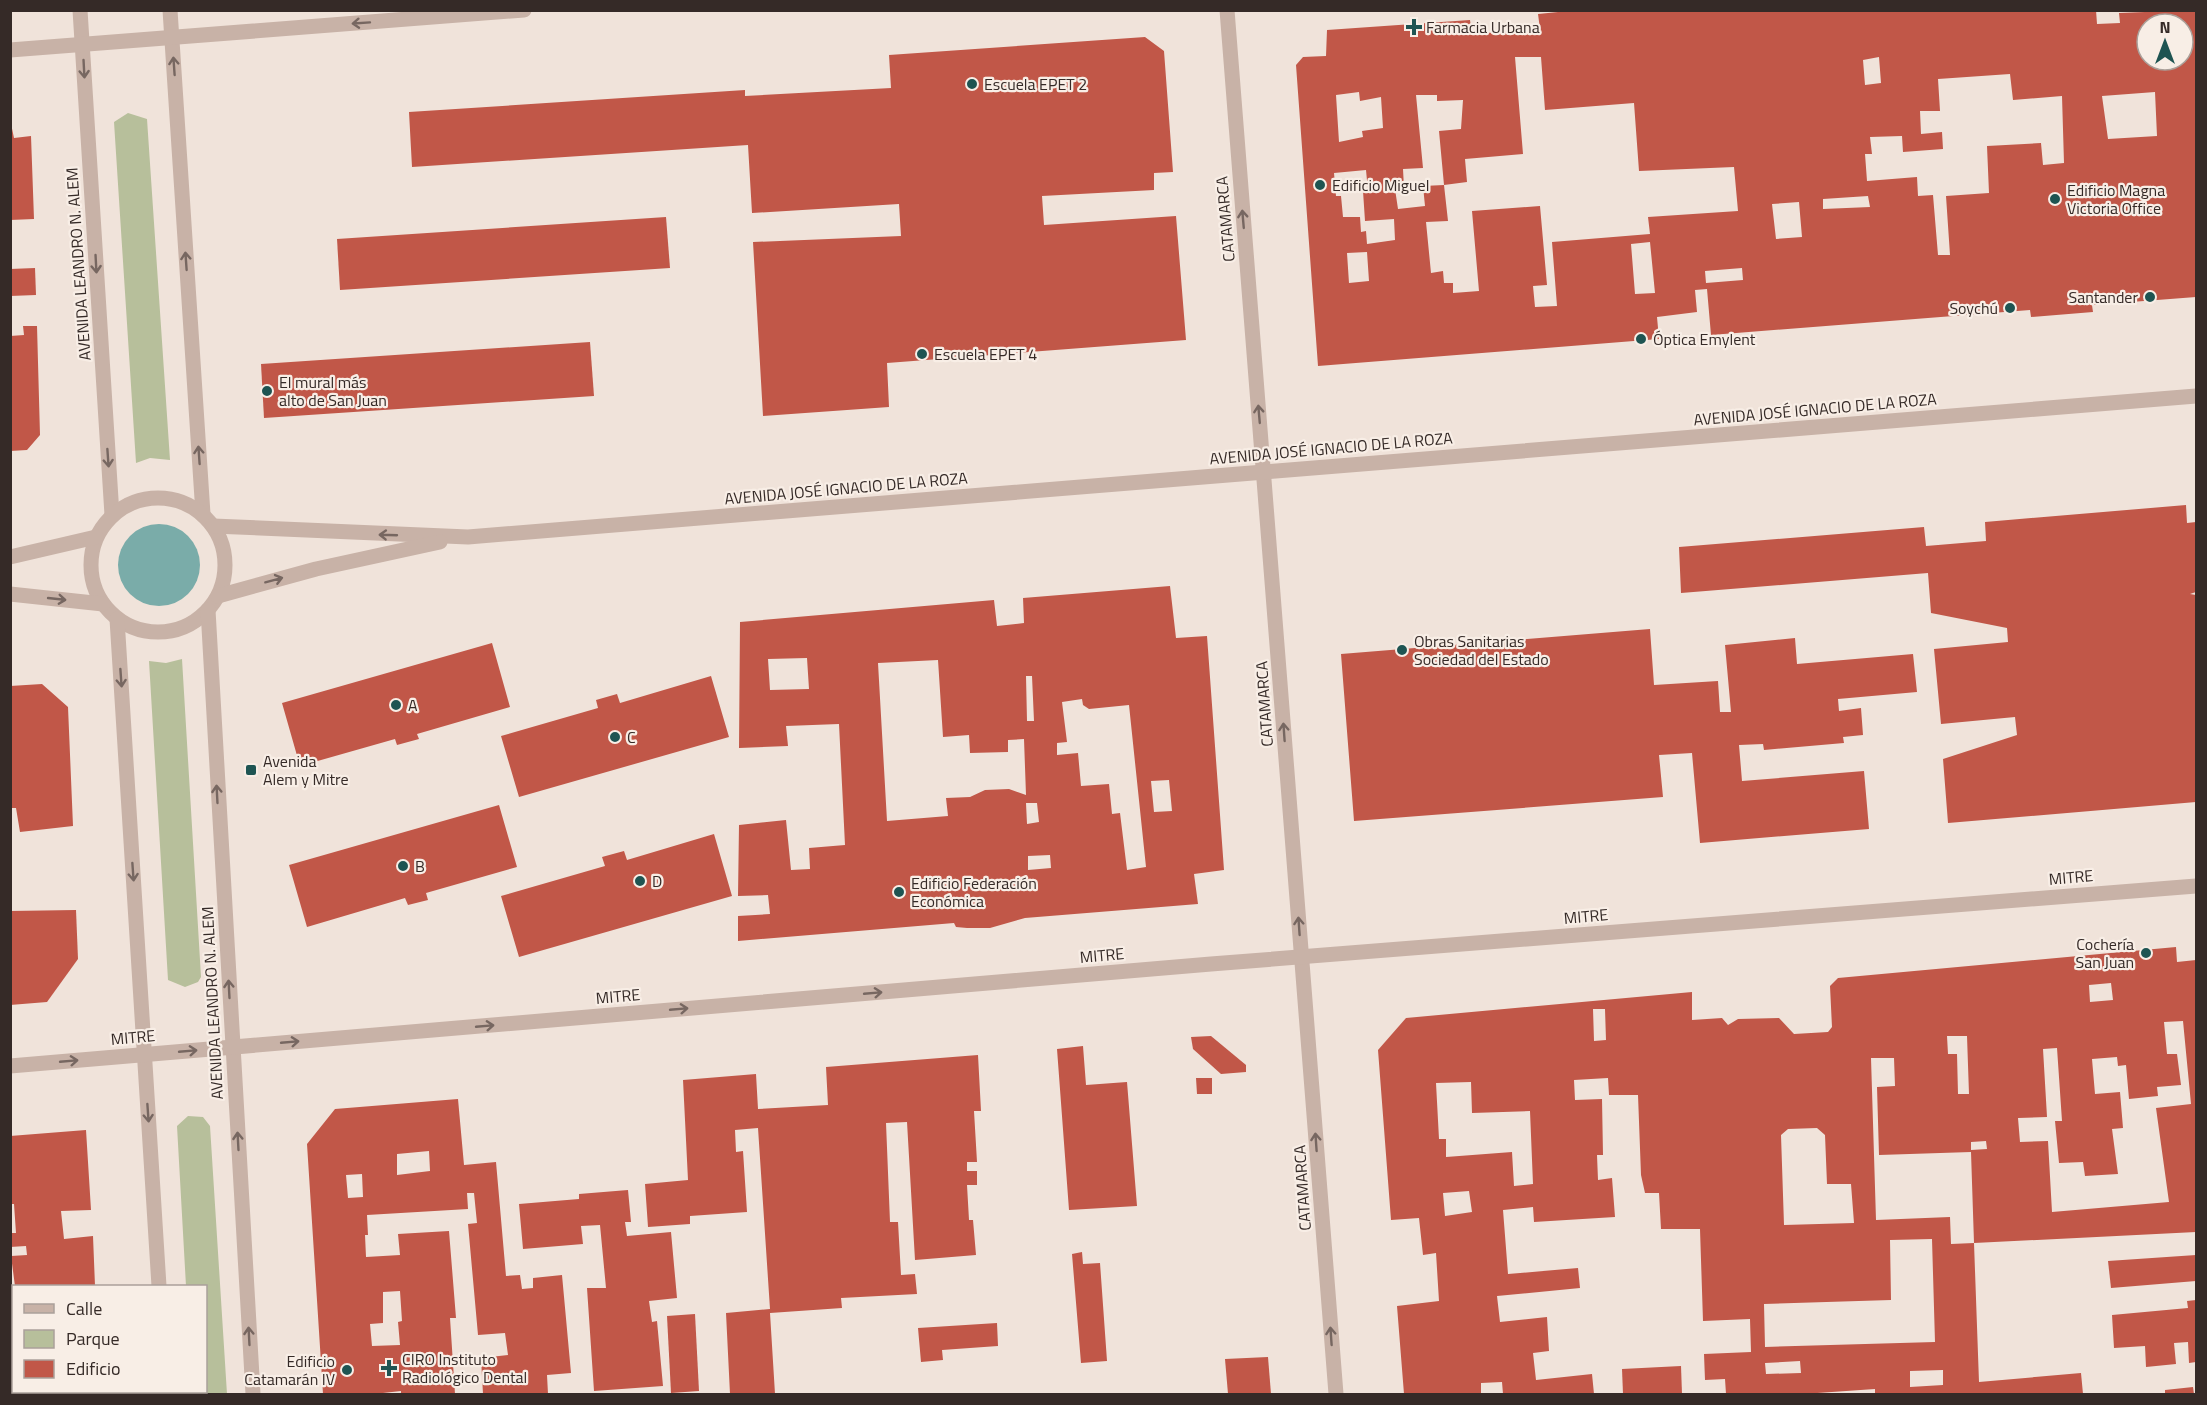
<svg xmlns="http://www.w3.org/2000/svg" width="2207" height="1405" font-family="'Titillium Web',sans-serif">
	<rect width="100%" height="100%" fill="#f0e3da"/>
	<g fill="#b7bf9b">
		<path d="M 128,113 L 147,119 L 170,460 L 150,458 L 136,463 L 114,122 Z"/>
		<path d="M 182,659 L 201,977 L 198,982 L 185,987 L 168,980 L 149,661 L 166,663 Z"/>
		<path d="M 188,1116 L 203,1117 L 210,1126 L 227,1394 L 193,1394 L 193,1392 L 206,1392 L 206,1286 L 186,1286 L 177,1126 Z"/>
	</g>
	<circle fill="#7aaca9" cx="159" cy="565" r="41"/>
	<g fill="#c15748" fill-rule="evenodd">
		<path d="M 1578,10 L 2096,10 L 2097,24 L 2120,23 L 2119,13 L 2196,10 L 2196,297 L 2092,305 L 2093,312 L 2031,317 L 2030,310 L 1711,335 L 1707,289 L 1695,290 L 1697,312 L 1657,317 L 1659,339 L 1318,366 L 1296,65 L 1303,57 L 1326,56 L 1327,30 L 1470,20 L 1472,34 L 1540,29 L 1538,14 ZM 2147,24 L 2183,24 L 2183,60 L 2147,60 ZM 1515,57 L 1541,57 L 1545,110 L 1634,103 L 1639,171 L 1734,167 L 1738,211 L 1648,217 L 1650,234 L 1552,242 L 1557,306 L 1535,307 L 1533,286 L 1547,285 L 1540,206 L 1472,211 L 1479,291 L 1453,293 L 1453,283 L 1444,283 L 1443,271 L 1431,273 L 1426,222 L 1448,221 L 1444,185 L 1423,186 L 1425,206 L 1398,209 L 1395,189 L 1404,188 L 1403,169 L 1423,168 L 1416,95 L 1437,95 L 1437,101 L 1463,100 L 1461,129 L 1439,131 L 1444,185 L 1467,182 L 1465,159 L 1523,154 ZM 1879,57 L 1881,83 L 1865,85 L 1863,60 ZM 2010,74 L 2013,100 L 2062,96 L 2064,163 L 2043,165 L 2041,143 L 1987,146 L 1989,193 L 1946,196 L 1950,255 L 1938,255 L 1933,195 L 1918,196 L 1917,177 L 1867,181 L 1865,154 L 1872,154 L 1870,137 L 1902,136 L 1903,152 L 1943,149 L 1942,132 L 1921,134 L 1920,111 L 1940,111 L 1938,79 ZM 1359,92 L 1360,101 L 1381,97 L 1383,128 L 1362,131 L 1363,137 L 1339,142 L 1336,95 ZM 2155,92 L 2157,136 L 2108,139 L 2102,96 ZM 1366,170 L 1368,191 L 1363,191 L 1365,221 L 1394,219 L 1395,240 L 1367,244 L 1366,231 L 1361,232 L 1360,217 L 1343,217 L 1341,196 L 1336,196 L 1334,173 ZM 1868,196 L 1870,207 L 1823,209 L 1823,199 ZM 1799,202 L 1802,237 L 1776,239 L 1772,204 ZM 1650,242 L 1655,293 L 1635,294 L 1631,244 ZM 1367,252 L 1369,281 L 1349,283 L 1347,253 ZM 1742,268 L 1743,280 L 1706,283 L 1705,271 Z"/>
		<path d="M 1145,37 L 1164,51 L 1173,172 L 1154,173 L 1154,190 L 1042,196 L 1044,225 L 1176,216 L 1186,340 L 887,363 L 889,407 L 763,416 L 753,242 L 901,236 L 899,204 L 752,213 L 748,145 L 412,167 L 409,112 L 745,90 L 745,96 L 891,88 L 889,55 Z"/>
		<path d="M 10,119 L 14,138 L 31,136 L 34,219 L 10,220 Z"/>
		<path d="M 666,217 L 670,268 L 340,290 L 337,239 Z"/>
		<path d="M 35,268 L 36,295 L 10,296 L 10,269 Z"/>
		<path d="M 23,326 L 37,326 L 40,435 L 27,450 L 10,451 L 10,336 L 24,335 Z"/>
		<path d="M 590,342 L 594,396 L 264,418 L 261,364 Z"/>
		<path d="M 2186,505 L 2187,523 L 2196,522 L 2196,592 L 2190,594 L 2196,595 L 2196,802 L 1948,823 L 1943,759 L 2017,735 L 2015,717 L 1941,724 L 1934,649 L 2008,642 L 2007,628 L 1931,613 L 1928,573 L 1681,593 L 1679,547 L 1924,527 L 1926,546 L 1986,541 L 1985,522 Z"/>
		<path d="M 1170,586 L 1176,638 L 1207,636 L 1224,870 L 1194,874 L 1198,904 L 1025,918 L 990,928 L 967,928 L 956,927 L 954,923 L 738,941 L 738,916 L 770,914 L 768,895 L 738,896 L 739,825 L 786,820 L 791,870 L 810,869 L 809,848 L 845,845 L 839,724 L 786,726 L 788,746 L 739,748 L 740,622 L 994,600 L 997,626 L 1024,623 L 1023,598 ZM 807,658 L 809,689 L 770,690 L 768,659 ZM 938,660 L 943,737 L 969,735 L 970,753 L 1008,752 L 1008,740 L 1024,739 L 1026,795 L 1009,789 L 985,790 L 970,797 L 946,798 L 948,816 L 887,821 L 878,663 ZM 1026,676 L 1032,676 L 1034,721 L 1027,721 ZM 1082,699 L 1083,705 L 1089,709 L 1129,705 L 1146,867 L 1127,870 L 1120,813 L 1112,814 L 1109,784 L 1081,786 L 1078,753 L 1057,755 L 1057,743 L 1067,742 L 1062,702 ZM 1169,780 L 1172,811 L 1154,812 L 1151,781 ZM 1026,803 L 1037,803 L 1039,822 L 1027,824 ZM 1050,855 L 1051,868 L 1028,870 L 1028,856 Z"/>
		<path d="M 1650,629 L 1654,685 L 1718,681 L 1720,712 L 1731,712 L 1725,645 L 1795,638 L 1797,664 L 1913,654 L 1917,692 L 1838,699 L 1839,711 L 1861,708 L 1863,735 L 1843,737 L 1844,743 L 1764,750 L 1763,744 L 1739,745 L 1742,781 L 1864,771 L 1869,829 L 1700,843 L 1692,753 L 1659,755 L 1663,797 L 1354,821 L 1341,654 Z"/>
		<path d="M 492,643 L 510,707 L 417,734 L 419,739 L 397,745 L 395,739 L 300,766 L 282,703 Z"/>
		<path d="M 711,676 L 729,737 L 519,797 L 501,736 L 598,708 L 596,700 L 617,694 L 620,703 Z"/>
		<path d="M 42,684 L 68,707 L 73,826 L 20,832 L 16,808 L 10,808 L 10,686 Z"/>
		<path d="M 499,805 L 517,867 L 426,893 L 428,900 L 408,905 L 405,898 L 307,927 L 289,865 Z"/>
		<path d="M 714,834 L 732,896 L 519,957 L 501,896 L 605,866 L 602,857 L 624,851 L 627,860 Z"/>
		<path d="M 76,910 L 78,959 L 47,1002 L 10,1005 L 10,911 Z"/>
		<path d="M 2176,947 L 2177,962 L 2196,960 L 2196,1232 L 1974,1243 L 1971,1152 L 1879,1155 L 1877,1087 L 1895,1086 L 1894,1058 L 1871,1058 L 1876,1220 L 1950,1217 L 1951,1244 L 1974,1243 L 1979,1382 L 2081,1373 L 2083,1394 L 1875,1394 L 1875,1389 L 1803,1394 L 1726,1394 L 1725,1379 L 1705,1380 L 1704,1354 L 1751,1352 L 1750,1319 L 1703,1321 L 1700,1229 L 1661,1229 L 1659,1193 L 1645,1193 L 1641,1175 L 1638,1095 L 1609,1095 L 1608,1078 L 1574,1080 L 1575,1100 L 1602,1099 L 1603,1155 L 1597,1155 L 1598,1180 L 1612,1178 L 1615,1217 L 1534,1222 L 1533,1207 L 1503,1210 L 1508,1274 L 1578,1268 L 1580,1288 L 1497,1296 L 1500,1322 L 1547,1317 L 1549,1351 L 1533,1353 L 1536,1380 L 1592,1374 L 1594,1394 L 1503,1394 L 1502,1382 L 1481,1383 L 1481,1394 L 1404,1394 L 1397,1306 L 1439,1301 L 1436,1253 L 1423,1255 L 1419,1218 L 1391,1220 L 1378,1050 L 1406,1018 L 1692,992 L 1692,1020 L 1722,1018 L 1728,1025 L 1738,1019 L 1779,1018 L 1794,1034 L 1828,1032 L 1832,1027 L 1830,986 L 1838,978 ZM 2111,983 L 2113,1000 L 2090,1002 L 2089,985 ZM 1593,1009 L 1605,1009 L 1606,1040 L 1594,1041 ZM 2183,1021 L 2191,1104 L 2156,1108 L 2169,1202 L 2052,1212 L 2048,1141 L 2020,1142 L 2018,1118 L 2047,1117 L 2043,1049 L 2057,1048 L 2062,1121 L 2055,1121 L 2059,1163 L 2083,1162 L 2085,1176 L 2118,1174 L 2112,1129 L 2123,1128 L 2120,1092 L 2095,1094 L 2092,1059 L 2117,1057 L 2118,1066 L 2126,1065 L 2129,1099 L 2158,1096 L 2157,1087 L 2181,1085 L 2177,1054 L 2167,1054 L 2164,1022 ZM 1947,1036 L 1967,1036 L 1969,1094 L 1958,1094 L 1957,1054 L 1948,1054 ZM 1471,1082 L 1472,1113 L 1530,1111 L 1533,1184 L 1514,1186 L 1512,1152 L 1446,1157 L 1446,1139 L 1439,1139 L 1436,1083 ZM 1817,1128 L 1825,1135 L 1827,1184 L 1851,1184 L 1854,1223 L 1784,1225 L 1781,1135 L 1788,1129 ZM 1986,1141 L 1987,1149 L 1971,1150 L 1971,1142 ZM 1469,1191 L 1472,1212 L 1445,1216 L 1443,1193 ZM 1932,1239 L 1935,1342 L 1765,1347 L 1764,1304 L 1891,1300 L 1890,1240 ZM 1800,1361 L 1801,1373 L 1766,1374 L 1765,1363 ZM 1943,1370 L 1943,1385 L 1910,1387 L 1910,1371 Z"/>
		<path d="M 1211,1036 L 1246,1065 L 1246,1072 L 1221,1074 L 1193,1049 L 1191,1037 Z"/>
		<path d="M 1083,1046 L 1086,1085 L 1127,1082 L 1137,1206 L 1069,1210 L 1057,1049 Z"/>
		<path d="M 978,1055 L 981,1111 L 974,1111 L 977,1162 L 967,1162 L 967,1171 L 977,1171 L 977,1185 L 967,1185 L 969,1220 L 973,1220 L 976,1255 L 915,1260 L 907,1122 L 886,1123 L 890,1222 L 898,1222 L 901,1275 L 915,1274 L 917,1294 L 841,1298 L 842,1308 L 770,1313 L 775,1394 L 730,1394 L 726,1313 L 770,1309 L 758,1128 L 735,1130 L 736,1152 L 743,1151 L 747,1212 L 690,1216 L 690,1224 L 648,1227 L 645,1184 L 688,1180 L 683,1080 L 756,1074 L 758,1109 L 828,1105 L 826,1067 Z"/>
		<path d="M 1196,1078 L 1212,1078 L 1212,1094 L 1197,1094 Z"/>
		<path d="M 458,1099 L 464,1165 L 496,1162 L 506,1276 L 520,1275 L 522,1289 L 533,1288 L 533,1278 L 562,1275 L 571,1373 L 547,1375 L 548,1394 L 483,1394 L 481,1358 L 508,1355 L 505,1333 L 478,1335 L 468,1224 L 477,1223 L 474,1193 L 467,1193 L 468,1209 L 367,1215 L 368,1235 L 365,1235 L 366,1257 L 400,1255 L 398,1234 L 449,1231 L 456,1318 L 450,1318 L 455,1394 L 401,1394 L 401,1391 L 374,1394 L 323,1394 L 307,1144 L 335,1109 ZM 429,1151 L 430,1171 L 397,1175 L 397,1154 ZM 362,1174 L 363,1197 L 348,1198 L 346,1175 ZM 400,1291 L 402,1321 L 398,1322 L 400,1345 L 372,1346 L 370,1324 L 383,1323 L 383,1292 Z"/>
		<path d="M 86,1130 L 91,1210 L 61,1211 L 64,1239 L 93,1236 L 95,1286 L 15,1286 L 11,1256 L 27,1255 L 26,1246 L 10,1247 L 10,1233 L 16,1233 L 14,1204 L 10,1204 L 10,1136 Z"/>
		<path d="M 628,1190 L 631,1222 L 625,1222 L 627,1236 L 671,1232 L 677,1298 L 649,1301 L 652,1322 L 657,1321 L 663,1386 L 594,1391 L 587,1288 L 606,1288 L 600,1225 L 581,1226 L 583,1244 L 523,1249 L 519,1204 L 579,1199 L 579,1194 Z"/>
		<path d="M 1082,1252 L 1083,1264 L 1100,1263 L 1107,1361 L 1081,1363 L 1072,1254 Z"/>
		<path d="M 2196,1255 L 2196,1281 L 2111,1288 L 2108,1261 Z"/>
		<path d="M 10,1291 L 14,1291 L 12,1332 L 10,1319 Z"/>
		<path d="M 2196,1300 L 2196,1362 L 2189,1363 L 2188,1342 L 2174,1343 L 2176,1364 L 2146,1367 L 2145,1346 L 2114,1348 L 2112,1315 L 2188,1308 L 2187,1301 Z"/>
		<path d="M 695,1314 L 699,1391 L 671,1393 L 667,1316 Z"/>
		<path d="M 997,1323 L 998,1346 L 942,1350 L 943,1360 L 921,1362 L 918,1328 Z"/>
		<path d="M 1268,1357 L 1271,1394 L 1228,1394 L 1225,1359 Z"/>
		<path d="M 1681,1366 L 1682,1394 L 1623,1394 L 1622,1369 Z"/>
		<path d="M 10,1370 L 14,1370 L 14,1392 L 101,1392 L 101,1394 L 10,1394 Z"/>
		<path d="M 2193,1387 L 2194,1394 L 2165,1394 L 2165,1390 Z"/>
	</g>
	<g fill="none" stroke-linecap="round" stroke-linejoin="round">
		<g stroke="#c8b2a7" stroke-width="15">
			<path d="M 80,10 L 112,515"/>
			<path d="M 170,10 L 203,514"/>
			<path d="M 1227,10 L 1336,1394"/>
			<path d="M 10,50 L 524,10"/>
			<circle cx="158" cy="565" r="67"/>
			<path d="M 213,526 L 468,537 L 2196,396"/>
			<path d="M 10,557 L 96,537"/>
			<path d="M 10,594 L 103,604"/>
			<path d="M 218,596 L 316,569 L 440,542"/>
			<path d="M 208,610 L 253,1394"/>
			<path d="M 117,619 L 159,1286"/>
			<path d="M 10,1066 L 1211,964 L 2196,886"/>
			<path d="M 165,1392 L 166,1394"/>
		</g>
	</g>
	<defs><path id="oneway-shaft" d="M-6 0H5M1.5-3L5.5 0L1.5 3" fill="none" stroke-width="1.6" stroke-linecap="round" stroke-linejoin="round" transform="scale(1.5)"/></defs>
	<g stroke="#776761">
		<use href="#oneway-shaft" transform="translate(361 23) rotate(176)"/>
		<use href="#oneway-shaft" transform="translate(174 66) rotate(-94)"/>
		<use href="#oneway-shaft" transform="translate(84 69) rotate(87)"/>
		<use href="#oneway-shaft" transform="translate(1243 219) rotate(-95)"/>
		<use href="#oneway-shaft" transform="translate(186 261) rotate(-94)"/>
		<use href="#oneway-shaft" transform="translate(96 264) rotate(87)"/>
		<use href="#oneway-shaft" transform="translate(1259 414) rotate(-95)"/>
		<use href="#oneway-shaft" transform="translate(199 455) rotate(-94)"/>
		<use href="#oneway-shaft" transform="translate(108 458) rotate(86)"/>
		<use href="#oneway-shaft" transform="translate(388 535) rotate(-178)"/>
		<use href="#oneway-shaft" transform="translate(274 580) rotate(-15)"/>
		<use href="#oneway-shaft" transform="translate(57 599) rotate(6)"/>
		<use href="#oneway-shaft" transform="translate(121 678) rotate(86)"/>
		<use href="#oneway-shaft" transform="translate(1284 732) rotate(-94)"/>
		<use href="#oneway-shaft" transform="translate(217 794) rotate(-93)"/>
		<use href="#oneway-shaft" transform="translate(133 872) rotate(86)"/>
		<use href="#oneway-shaft" transform="translate(1299 926) rotate(-94)"/>
		<use href="#oneway-shaft" transform="translate(229 989) rotate(-93)"/>
		<use href="#oneway-shaft" transform="translate(873 993) rotate(-5)"/>
		<use href="#oneway-shaft" transform="translate(679 1009) rotate(-5)"/>
		<use href="#oneway-shaft" transform="translate(485 1026) rotate(-5)"/>
		<use href="#oneway-shaft" transform="translate(290 1042) rotate(-5)"/>
		<use href="#oneway-shaft" transform="translate(188 1051) rotate(-5)"/>
		<use href="#oneway-shaft" transform="translate(69 1061) rotate(-5)"/>
		<use href="#oneway-shaft" transform="translate(148 1113) rotate(86)"/>
		<use href="#oneway-shaft" transform="translate(238 1141) rotate(-93)"/>
		<use href="#oneway-shaft" transform="translate(1316 1142) rotate(-94)"/>
		<use href="#oneway-shaft" transform="translate(249 1336) rotate(-93)"/>
		<use href="#oneway-shaft" transform="translate(1331 1336) rotate(-94)"/>
	</g>
	<g fill="#1e5452" stroke="#f8eee6" stroke-width="2">
		<path d="M1411 18h6v6h6v6h-6v6h-6v-6h-6v-6h6z"/>
		<circle cx="972" cy="84" r="6"/>
		<circle cx="1320" cy="185" r="6"/>
		<circle cx="2055" cy="199" r="6"/>
		<circle cx="2150" cy="297" r="6"/>
		<circle cx="2010" cy="308" r="6"/>
		<circle cx="1641" cy="339" r="6"/>
		<circle cx="922" cy="354" r="6"/>
		<circle cx="267" cy="391" r="6"/>
		<circle cx="1402" cy="650" r="6"/>
		<circle cx="396" cy="705" r="6"/>
		<circle cx="615" cy="737" r="6"/>
		<rect x="245" y="764" width="12" height="12" rx="3"/>
		<circle cx="403" cy="866" r="6"/>
		<circle cx="640" cy="881" r="6"/>
		<circle cx="899" cy="892" r="6"/>
		<circle cx="2146" cy="953" r="6"/>
		<path d="M386 1359h6v6h6v6h-6v6h-6v-6h-6v-6h6z"/>
		<circle cx="347" cy="1370" r="6"/>
	</g>
	<g text-anchor="middle" dominant-baseline="central" stroke-width="4.5" stroke-linejoin="round" paint-order="stroke">
		<g font-size="16" fill="#352a27" stroke="#f8eee6" text-anchor="start">
			<text x="1426" y="27">Farmacia Urbana</text>
			<text x="984" y="84">Escuela EPET 2</text>
			<text x="1332" y="185">Edificio Miguel</text>
			<text x="2067" y="190">Edificio Magna<tspan x="2067" dy="18">Victoria Office</tspan></text>
			<text x="2138" y="297" text-anchor="end">Santander</text>
			<text x="1998" y="308" text-anchor="end">Soychú</text>
			<text x="1653" y="339">Óptica Emylent</text>
			<text x="934" y="354">Escuela EPET 4</text>
			<text x="279" y="382">El mural más<tspan x="279" dy="18">alto de San Juan</tspan></text>
			<text x="1414" y="641">Obras Sanitarias<tspan x="1414" dy="18">Sociedad del Estado</tspan></text>
			<text x="408" y="705">A</text>
			<text x="627" y="737">C</text>
			<text x="263" y="761">Avenida<tspan x="263" dy="18">Alem y Mitre</tspan></text>
			<text x="415" y="866">B</text>
			<text x="652" y="881">D</text>
			<text x="911" y="883">Edificio Federación<tspan x="911" dy="18">Económica</tspan></text>
			<text x="2134" y="944" text-anchor="end">Cochería<tspan x="2134" dy="18">San Juan</tspan></text>
			<text x="402" y="1359">CIRO Instituto<tspan x="402" dy="18">Radiológico Dental</tspan></text>
			<text x="335" y="1361" text-anchor="end">Edificio<tspan x="335" dy="18">Catamarán IV</tspan></text>
		</g>
		<g font-size="16" fill="#352a27" stroke="#f8eee6">
			<text transform="translate(1225 219) rotate(-95)">CATAMARCA</text>
			<text transform="translate(78 264) rotate(-94)">AVENIDA LEANDRO N. ALEM</text>
			<text transform="translate(1815 409) rotate(-5)">AVENIDA JOSÉ IGNACIO DE LA ROZA</text>
			<text transform="translate(1331 448) rotate(-5)">AVENIDA JOSÉ IGNACIO DE LA ROZA</text>
			<text transform="translate(846 488) rotate(-5)">AVENIDA JOSÉ IGNACIO DE LA ROZA</text>
			<text transform="translate(1264 704) rotate(-94)">CATAMARCA</text>
			<text transform="translate(2071 877) rotate(-5)">MITRE</text>
			<text transform="translate(1586 916) rotate(-5)">MITRE</text>
			<text transform="translate(1102 955) rotate(-5)">MITRE</text>
			<text transform="translate(618 996) rotate(-5)">MITRE</text>
			<text transform="translate(212 1003) rotate(-93)">AVENIDA LEANDRO N. ALEM</text>
			<text transform="translate(133 1037) rotate(-5)">MITRE</text>
			<text transform="translate(1302 1188) rotate(-94)">CATAMARCA</text>
		</g>
	</g>
	<rect width="2207" height="1405" fill="none" stroke="#352a27" stroke-width="24"/>
	<rect x="12" y="1285" width="195" height="108" fill="#f8eee6" stroke="#aaa09a" stroke-width="1.5"/>
	<rect x="24" y="1304" width="30" height="9" fill="#c8b2a7" stroke="#aaa09a" stroke-width="1.5"/>
	<text x="66" y="1315" font-size="18" fill="#352a27">Calle</text>
	<rect x="24" y="1330" width="30" height="18" fill="#b7bf9b" stroke="#aaa09a" stroke-width="1.5"/>
	<text x="66" y="1345" font-size="18" fill="#352a27">Parque</text>
	<rect x="24" y="1360" width="30" height="18" fill="#c15748" stroke="#aaa09a" stroke-width="1.5"/>
	<text x="66" y="1375" font-size="18" fill="#352a27">Edificio</text>
	<g transform="translate(2165 42)"><circle r="28" fill="#f8eee6" stroke="#aaa09a" stroke-width="1.5"/>
	<path d="M0-4.5L10 22L0 15L-10 22Z" fill="#1e5452"/>
	<text y="-9" font-size="16" font-weight="bold" text-anchor="middle" fill="#352a27">N</text>
	</g>
</svg>
